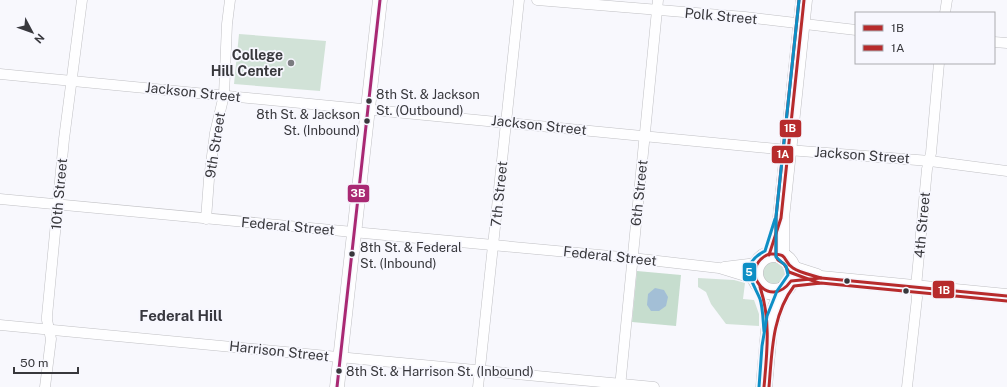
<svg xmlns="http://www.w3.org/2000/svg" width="1007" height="387" font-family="'Public Sans',sans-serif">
	<rect width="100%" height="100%" fill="#f8f8fd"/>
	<g fill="#d1e2d7">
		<path d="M 239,34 L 326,41 L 320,91 L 234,84 Z"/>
		<circle cx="774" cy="273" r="12"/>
		<path d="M 698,278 L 734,280 L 745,283 L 743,299 L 754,300 L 759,314 L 759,326 L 726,324 L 711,304 L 706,292 L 698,287 Z"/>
	</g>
	<path fill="#c6ddce" d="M 637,271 L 681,275 L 676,326 L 632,322 Z"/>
	<path fill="#a3bfd6" d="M 655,288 L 664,290 L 668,297 L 666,306 L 659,311 L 651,311 L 647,305 L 648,294 Z"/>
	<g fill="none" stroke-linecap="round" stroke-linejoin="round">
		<g stroke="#c0c0c4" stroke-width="11">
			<g id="street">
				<path d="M 537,0 L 745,17 L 856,30"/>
				<path d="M 945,13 L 947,0"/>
				<path d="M 994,42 L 1007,43"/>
				<path d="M 0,74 L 788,150 L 930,161 L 1007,171"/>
				<path d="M 0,199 L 632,258 L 719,268 L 755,279"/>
				<path d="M 206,219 L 209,179 L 215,133 L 224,95 L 227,24 L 230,0"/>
				<path d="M 724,267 L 757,263"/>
				<path d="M 0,325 L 654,387"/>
				<path d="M 45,387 L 51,339 L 47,320 L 47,316 L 64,139 L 82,0"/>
				<path d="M 478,387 L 519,0"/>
				<path d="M 620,387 L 658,0"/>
				<path d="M 907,387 L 917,298 L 916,287 L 927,169 L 931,153 L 939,63"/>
			</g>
		</g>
		<g stroke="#c0c0c4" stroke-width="15">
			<g id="secondary">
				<path d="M 792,268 L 817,276"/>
				<path d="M 791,281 L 821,278 L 1007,296"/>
				<path d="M 337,387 L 380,0"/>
			</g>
		</g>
		<g stroke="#c0c0c4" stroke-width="17">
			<g id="primary">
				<circle cx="774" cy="273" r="19"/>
				<path d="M 781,256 L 781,218 L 804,0"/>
				<path d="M 764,387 L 769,330 L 775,309 L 784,289"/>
			</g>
		</g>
		<use href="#street" stroke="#fefeff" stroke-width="10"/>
		<use href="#secondary" stroke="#fefeff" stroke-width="14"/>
		<use href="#primary" stroke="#fefeff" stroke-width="16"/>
		<g stroke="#f7f7fe" stroke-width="6">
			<g id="bus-1">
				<path d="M 769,254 C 790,253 782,261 793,268 C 800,273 812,275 821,278 L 791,281 C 769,312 736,269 769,254 Z"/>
				<path d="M 769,255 L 781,218 L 804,0"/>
				<path d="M 821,278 L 1007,296"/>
				<path d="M 760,287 C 771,320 767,353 764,387"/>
			</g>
		</g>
		<g stroke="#f7f7fe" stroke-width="6">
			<g id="bus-2">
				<path d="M 799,0 L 776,217 L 776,256 L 778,260 L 784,264 L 789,272 L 819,283"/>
				<path d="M 769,387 C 772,352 772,315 794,286 L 821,283 L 1007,301"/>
			</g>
		</g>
		<g stroke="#f7f7fe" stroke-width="6">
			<g id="bus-3">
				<path d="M 764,331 C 763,321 763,308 760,299 C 752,280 738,265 765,251 L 775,219"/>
				<path d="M 759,387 L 762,346 L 767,316 L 777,291 L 788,275 L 786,266 L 776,257 L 776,217 L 799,0"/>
			</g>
		</g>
		<g stroke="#f7f7fe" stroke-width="6">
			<path id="bus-4" d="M 337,387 L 380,0"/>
		</g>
		<use href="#bus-1" stroke="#b72b2c" stroke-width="3"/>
		<use href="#bus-2" stroke="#b72b2c" stroke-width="3"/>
		<use href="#bus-3" stroke="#0e8fc5" stroke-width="3"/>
		<use href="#bus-4" stroke="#a92973" stroke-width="3"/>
	</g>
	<circle fill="#7b7b80" stroke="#f7f7fe" stroke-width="1.5" cx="291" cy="63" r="4"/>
	<g fill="#38383c" stroke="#f7f7fe" stroke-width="1.5">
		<circle cx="369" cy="101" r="3.5"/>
		<circle cx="367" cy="121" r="3.5"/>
		<circle cx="352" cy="254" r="3.5"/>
		<circle cx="847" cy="281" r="3.5"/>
		<circle cx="906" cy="291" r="3.5"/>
		<circle cx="339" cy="371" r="3.5"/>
	</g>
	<g text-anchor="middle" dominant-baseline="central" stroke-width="3.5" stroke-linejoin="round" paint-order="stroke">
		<g font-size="13" fill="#38383c" stroke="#f7f7fe" text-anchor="start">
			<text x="376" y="94">8th St. &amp; Jackson<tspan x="376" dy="16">St. (Outbound)</tspan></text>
			<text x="360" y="114" text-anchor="end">8th St. &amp; Jackson<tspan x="360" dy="16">St. (Inbound)</tspan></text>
			<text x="360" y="247">8th St. &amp; Federal<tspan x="360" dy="16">St. (Inbound)</tspan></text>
			<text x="346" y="371">8th St. &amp; Harrison St. (Inbound)</text>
		</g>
		<g font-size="14" fill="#38383c" stroke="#f7f7fe">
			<text transform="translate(721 16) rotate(5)">Polk Street</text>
			<text transform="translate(193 92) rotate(6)">Jackson Street</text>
			<text transform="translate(539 125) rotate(6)">Jackson Street</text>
			<text transform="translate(215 145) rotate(-81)">9th Street</text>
			<text transform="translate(862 155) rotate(4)">Jackson Street</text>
			<text transform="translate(639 193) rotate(-84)">6th Street</text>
			<text transform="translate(59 194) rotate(-85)">10th Street</text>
			<text transform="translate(499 194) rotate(-84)">7th Street</text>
			<text transform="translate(922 225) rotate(-85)">4th Street</text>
			<text transform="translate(288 226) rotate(5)">Federal Street</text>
			<text transform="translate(610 256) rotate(6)">Federal Street</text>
			<text transform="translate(279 351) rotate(6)">Harrison Street</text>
		</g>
		<g font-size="14" font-weight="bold" fill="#38383c" stroke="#f7f7fe" text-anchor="end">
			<text x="283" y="55">College<tspan x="283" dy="16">Hill Center</tspan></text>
		</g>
		<g font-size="15" font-weight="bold" fill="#38383f" stroke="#f7f7fe">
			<text x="181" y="315">Federal Hill</text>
		</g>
	</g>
	<g stroke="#f7f7fe" stroke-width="1.5">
		<rect x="779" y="119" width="23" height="19" rx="4" fill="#b72b2c"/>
		<rect x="771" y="145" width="23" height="19" rx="4" fill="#b72b2c"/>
		<rect x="347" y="184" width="23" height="19" rx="4" fill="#a92973"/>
		<rect x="742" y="262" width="15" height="20" rx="4" fill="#0e8fc5"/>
		<rect x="932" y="280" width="23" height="19" rx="4" fill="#b72b2c"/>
	</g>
	<g font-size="11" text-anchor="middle" font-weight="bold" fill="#fff">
		<text x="790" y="132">1B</text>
		<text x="783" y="158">1A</text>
		<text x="358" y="197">3B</text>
		<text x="749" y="276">5</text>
		<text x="944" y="294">1B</text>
	</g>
	<rect x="855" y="12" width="140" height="52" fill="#f7f7fe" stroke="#ababb0"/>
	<rect x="863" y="25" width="20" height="6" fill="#b72b2c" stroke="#ababb0"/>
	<text x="891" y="32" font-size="12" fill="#38383c">1B</text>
	<rect x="863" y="45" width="20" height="6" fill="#b72b2c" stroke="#ababb0"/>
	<text x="891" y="52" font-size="12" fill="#38383c">1A</text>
	<g transform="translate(32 32) rotate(131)" stroke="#f7f7fe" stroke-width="3" paint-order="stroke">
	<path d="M0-3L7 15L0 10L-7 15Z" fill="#38383c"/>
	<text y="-6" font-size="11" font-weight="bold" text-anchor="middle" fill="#38383c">N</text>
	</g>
	<path d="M14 367v6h64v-6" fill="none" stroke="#38383c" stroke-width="2"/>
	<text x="20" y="367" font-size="12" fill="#38383c" stroke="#f7f7fe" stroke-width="3" paint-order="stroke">50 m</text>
</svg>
